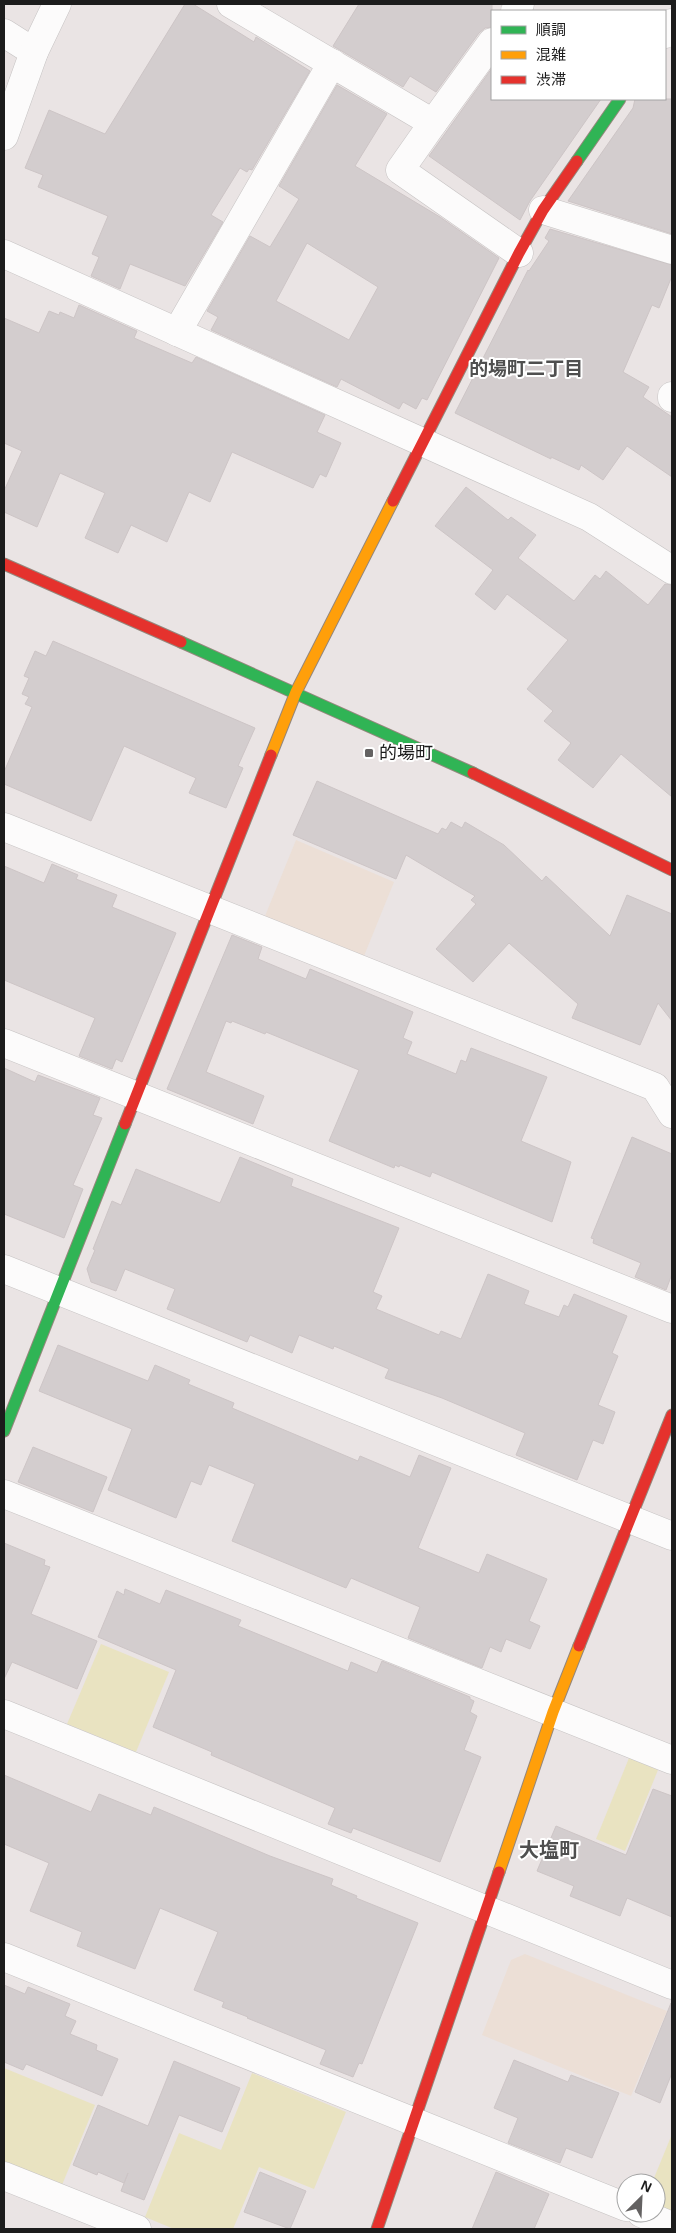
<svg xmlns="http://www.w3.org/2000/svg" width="676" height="2233" font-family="Arial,'Noto Sans JP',sans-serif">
	<rect width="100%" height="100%" fill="#eae4e4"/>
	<g fill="#ecdfd6">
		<path d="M 296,840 L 394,882 L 364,956 L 265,916 Z"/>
		<path d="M 525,1954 L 667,2011 L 631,2096 L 482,2035 L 511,1960 Z"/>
	</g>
	<g fill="#e9e3c1">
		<path d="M 101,1644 L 169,1672 L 136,1752 L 67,1724 Z"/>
		<path d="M 629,1758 L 658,1770 L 625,1851 L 596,1839 Z"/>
		<path d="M 4,2068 L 95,2105 L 62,2185 L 4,2161 Z"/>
		<path d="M 252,2073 L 346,2112 L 314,2189 L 259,2167 L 233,2229 L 174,2229 L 145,2217 L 179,2133 L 221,2150 Z"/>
		<path d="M 672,2134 L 672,2212 L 656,2205 L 656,2183 L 652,2183 Z"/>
	</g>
	<g fill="#d3cdce" stroke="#cdc5c6" fill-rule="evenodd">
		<path d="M 185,4 L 193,4 L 254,42 L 256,37 L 310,71 L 252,170 L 249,169 L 247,172 L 240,168 L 211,215 L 223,222 L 185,286 L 130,264 L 120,289 L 91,276 L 99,257 L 92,254 L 108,216 L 38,187 L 43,175 L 25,168 L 49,110 L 105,134 Z"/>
		<path d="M 359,4 L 492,4 L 492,27 L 485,28 L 479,33 L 436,92 L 410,76 L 403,87 L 333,46 Z"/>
		<path d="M 492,68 L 492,99 L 601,99 L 530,201 L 520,220 L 429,156 Z"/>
		<path d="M 337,85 L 387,114 L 355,166 L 440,217 L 499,258 L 427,400 L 422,398 L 416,409 L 403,402 L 399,409 L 341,379 L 337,387 L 211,330 L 218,317 L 207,311 L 250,236 L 270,247 L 299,199 L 279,186 ZM 307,243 L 378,287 L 349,340 L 276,301 Z"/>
		<path d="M 635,99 L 672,99 L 672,234 L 568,201 L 633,108 Z"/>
		<path d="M 550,229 L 672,265 L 672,276 L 659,308 L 652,305 L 623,372 L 649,387 L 643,397 L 672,417 L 672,477 L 627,446 L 603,480 L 581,465 L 579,470 L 551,457 L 551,459 L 455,413 L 528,270 L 529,271 L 549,241 L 545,238 Z"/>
		<path d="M 79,305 L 137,331 L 134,338 L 192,363 L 196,357 L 325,415 L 317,432 L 341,443 L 326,477 L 320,474 L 313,488 L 232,452 L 210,502 L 189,492 L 167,542 L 131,525 L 118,553 L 85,538 L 105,493 L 60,473 L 37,527 L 4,512 L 4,491 L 22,451 L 4,443 L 4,318 L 39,333 L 49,311 L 59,315 L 60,312 L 74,318 Z"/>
		<path d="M 466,487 L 508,520 L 511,517 L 536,535 L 518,558 L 574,601 L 595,575 L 600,579 L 606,571 L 648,605 L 665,584 L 672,585 L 672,797 L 621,754 L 593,788 L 558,760 L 571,743 L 544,721 L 553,711 L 527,689 L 568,640 L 507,594 L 495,610 L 475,594 L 493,570 L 435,526 Z"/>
		<path d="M 53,641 L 255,728 L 238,766 L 243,768 L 226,808 L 189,793 L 196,778 L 124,746 L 91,821 L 4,784 L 4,772 L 32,707 L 25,704 L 29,697 L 22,694 L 29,678 L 24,676 L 35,651 L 46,656 Z"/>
		<path d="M 317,781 L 438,834 L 442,828 L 446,830 L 451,822 L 462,828 L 465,822 L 504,845 L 542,881 L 546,876 L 610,936 L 627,895 L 672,914 L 672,1021 L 658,1003 L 640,1045 L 572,1018 L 578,1004 L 509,943 L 473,982 L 436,949 L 476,904 L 471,900 L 475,896 L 406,855 L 396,879 L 293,835 Z"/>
		<path d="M 52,864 L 78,875 L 76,879 L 117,895 L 112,907 L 176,933 L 122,1062 L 116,1059 L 112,1069 L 79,1056 L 95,1018 L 4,980 L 4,866 L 44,883 Z"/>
		<path d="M 232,935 L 262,947 L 258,959 L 306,979 L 310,969 L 413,1012 L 403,1038 L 412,1042 L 407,1054 L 456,1074 L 461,1060 L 466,1062 L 471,1048 L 547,1077 L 521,1141 L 571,1162 L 552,1222 L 432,1172 L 430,1177 L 400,1165 L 399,1167 L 395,1165 L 394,1168 L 329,1141 L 359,1070 L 266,1032 L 265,1034 L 232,1021 L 231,1023 L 226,1021 L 206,1072 L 264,1096 L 253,1124 L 167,1089 Z"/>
		<path d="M 4,1068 L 35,1082 L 38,1075 L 100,1098 L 93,1115 L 102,1118 L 73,1185 L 83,1189 L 64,1238 L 4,1214 Z"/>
		<path d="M 632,1137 L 672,1154 L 672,1274 L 666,1290 L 635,1277 L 641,1263 L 593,1243 L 594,1239 L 591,1238 Z"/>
		<path d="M 240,1157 L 293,1179 L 291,1186 L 399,1228 L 373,1292 L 382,1296 L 376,1309 L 439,1335 L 441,1331 L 461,1339 L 488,1274 L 529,1291 L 524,1304 L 559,1317 L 564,1305 L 568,1307 L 574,1294 L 627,1316 L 612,1353 L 618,1356 L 598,1405 L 615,1412 L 603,1444 L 593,1440 L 577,1480 L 516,1455 L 525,1433 L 442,1398 L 385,1378 L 389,1369 L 334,1346 L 333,1349 L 299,1335 L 292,1353 L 250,1335 L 247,1342 L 167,1309 L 175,1289 L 125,1269 L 116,1291 L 91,1282 L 87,1269 L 95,1250 L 93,1249 L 112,1201 L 121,1205 L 136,1169 L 220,1203 Z"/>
		<path d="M 58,1345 L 148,1381 L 155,1365 L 190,1380 L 188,1384 L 234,1403 L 232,1408 L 358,1461 L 360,1456 L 410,1477 L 419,1455 L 451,1468 L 418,1548 L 479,1573 L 487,1554 L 547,1579 L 529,1621 L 540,1626 L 530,1649 L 506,1639 L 501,1652 L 490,1647 L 482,1668 L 408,1638 L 420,1607 L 351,1578 L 346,1588 L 232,1541 L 255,1484 L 209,1465 L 201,1485 L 191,1481 L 176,1518 L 108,1490 L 132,1429 L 39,1391 Z"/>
		<path d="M 33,1447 L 107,1477 L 93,1512 L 18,1482 Z"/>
		<path d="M 4,1543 L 45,1560 L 44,1565 L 50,1567 L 31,1614 L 97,1641 L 77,1689 L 12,1662 L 4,1679 Z"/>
		<path d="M 125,1589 L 160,1604 L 166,1590 L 241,1620 L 238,1626 L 348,1671 L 351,1662 L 377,1673 L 382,1661 L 470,1697 L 470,1699 L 474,1701 L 470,1712 L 477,1716 L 464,1750 L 481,1757 L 440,1862 L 353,1828 L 351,1833 L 328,1824 L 335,1808 L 211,1755 L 212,1752 L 153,1727 L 176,1670 L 98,1637 L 117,1591 L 124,1595 Z"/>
		<path d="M 4,1775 L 91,1812 L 99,1794 L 151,1815 L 154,1807 L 270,1856 L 333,1879 L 331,1885 L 357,1896 L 356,1898 L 418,1923 L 362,2064 L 359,2063 L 353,2077 L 320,2064 L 326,2050 L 247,2018 L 248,2017 L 222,2007 L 224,2002 L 194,1990 L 218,1932 L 160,1908 L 135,1969 L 77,1946 L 82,1932 L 30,1911 L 49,1863 L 4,1844 Z"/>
		<path d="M 653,1789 L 672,1796 L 672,1917 L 627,1898 L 620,1916 L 570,1896 L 574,1886 L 537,1871 L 556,1826 L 626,1855 Z"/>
		<path d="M 4,1985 L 25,1994 L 28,1987 L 70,2004 L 65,2016 L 76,2021 L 70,2034 L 97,2045 L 96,2050 L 118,2059 L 102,2096 L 26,2064 L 23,2070 L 4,2062 Z"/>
		<path d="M 671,2003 L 672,2073 L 660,2103 L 635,2092 Z"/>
		<path d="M 514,2060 L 568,2082 L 571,2075 L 619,2093 L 592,2158 L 566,2148 L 560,2163 L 508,2143 L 518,2118 L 494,2108 Z"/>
		<path d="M 174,2061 L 240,2088 L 222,2132 L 179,2115 L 144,2200 L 121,2191 L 128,2173 L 124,2183 L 98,2172 L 97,2175 L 73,2165 L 98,2105 L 148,2126 Z"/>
		<path d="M 260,2172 L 306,2191 L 290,2229 L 244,2212 Z"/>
		<path d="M 496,2172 L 549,2194 L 534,2229 L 472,2229 Z"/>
	</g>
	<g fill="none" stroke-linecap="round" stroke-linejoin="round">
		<g stroke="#c6c3c3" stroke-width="29">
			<g id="street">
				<path d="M 231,4 L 433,123 L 400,170 L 519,253"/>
				<path d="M 515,11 L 520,4"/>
				<path d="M 4,33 L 34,52"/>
				<path d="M 665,34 L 672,23"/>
				<path d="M 433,123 L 492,42"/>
				<path d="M 4,136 L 34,52 L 57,4"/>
				<path d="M 543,210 L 672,250"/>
				<path d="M 4,254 L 589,517 L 672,570"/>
				<path d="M 177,332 L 332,63"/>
				<path d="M 672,396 L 672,398"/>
				<path d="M 4,827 L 655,1087 L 672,1114"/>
				<path d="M 4,1043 L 672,1309"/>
				<path d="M 4,1269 L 672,1536"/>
				<path d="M 4,1494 L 672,1760"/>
				<path d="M 4,1714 L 672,1985"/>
				<path d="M 4,1957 L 626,2207"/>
				<path d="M 4,2176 L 137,2229"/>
				<path d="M 641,2213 L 672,2226"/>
			</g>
		</g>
		<g stroke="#94877c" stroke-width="13">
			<g id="fast">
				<path d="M 577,161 L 620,99"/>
				<path d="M 181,642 L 473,773"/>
				<path d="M 4,1431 L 125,1124"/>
			</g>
		</g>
		<g stroke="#94877c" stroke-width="13">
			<g id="slow">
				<path d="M 271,755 L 296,692 L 393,501"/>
				<path d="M 499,1872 L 553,1712 L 579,1646"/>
			</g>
		</g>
		<g stroke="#94877c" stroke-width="13">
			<g id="jam">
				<path d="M 393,501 L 519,253 L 543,210 L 577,161"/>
				<path d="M 4,564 L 181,642"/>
				<path d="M 473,773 L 672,870"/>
				<path d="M 125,1124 L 271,755"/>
				<path d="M 579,1646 L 672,1415"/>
				<path d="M 377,2229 L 499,1872"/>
			</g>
		</g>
		<use href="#street" stroke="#fcfbfb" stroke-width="28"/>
		<use href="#fast" stroke="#30b455" stroke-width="11"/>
		<use href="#slow" stroke="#ff9f0a" stroke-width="11"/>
		<use href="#jam" stroke="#e5322d" stroke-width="11"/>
	</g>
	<rect fill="#646262" stroke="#fff" stroke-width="2" x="364" y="748" width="10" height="10" rx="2.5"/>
	<g text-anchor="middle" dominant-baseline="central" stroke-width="4" stroke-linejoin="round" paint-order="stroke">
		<g font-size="18" fill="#1c1c1c" stroke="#fff" text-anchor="start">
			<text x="379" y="753">的場町</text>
		</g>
		<g font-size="19" font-weight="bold" fill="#4f4f4f" stroke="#fff">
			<text x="526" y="368">的場町二丁目</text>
		</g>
		<g font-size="20" font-weight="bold" fill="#4f4f4f" stroke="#fff">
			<text x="549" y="1850">大塩町</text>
		</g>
	</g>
	<rect width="676" height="2233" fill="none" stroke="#1c1c1c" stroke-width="10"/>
	<rect x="491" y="10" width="175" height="90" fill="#ffffff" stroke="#a4a4a4"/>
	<rect x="501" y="26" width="25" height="8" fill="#30b455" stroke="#a4a4a4"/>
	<text x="536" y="35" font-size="15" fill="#1c1c1c">順調</text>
	<rect x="501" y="51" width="25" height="8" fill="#ff9f0a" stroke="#a4a4a4"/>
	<text x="536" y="60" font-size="15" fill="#1c1c1c">混雑</text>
	<rect x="501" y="76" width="25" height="8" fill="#e5322d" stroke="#a4a4a4"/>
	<text x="536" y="85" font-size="15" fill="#1c1c1c">渋滞</text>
	<g transform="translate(641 2198) rotate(24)"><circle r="24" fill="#ffffff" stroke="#a4a4a4"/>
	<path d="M0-4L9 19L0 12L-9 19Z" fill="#646262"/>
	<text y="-8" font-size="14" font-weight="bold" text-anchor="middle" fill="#1c1c1c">N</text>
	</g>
</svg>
